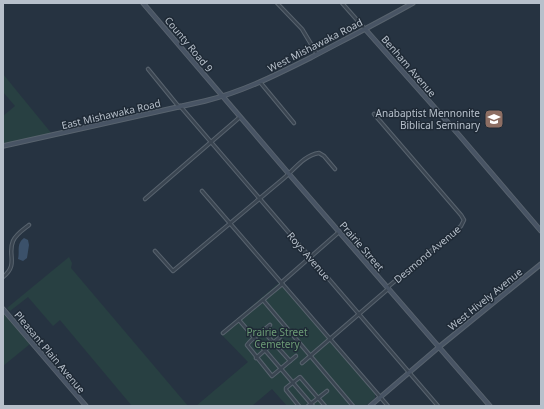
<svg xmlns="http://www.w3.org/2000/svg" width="544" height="409" font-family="'Noto Sans',sans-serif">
	<rect width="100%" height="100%" fill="#263341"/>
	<g fill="#284042">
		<path d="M 3,74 L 52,134 L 3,144 L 3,116 L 15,106 L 3,92 Z"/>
		<path d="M 69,257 L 72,263 L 71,268 L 188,406 L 132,406 L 60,320 L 53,326 L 28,297 L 10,311 L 7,308 Z"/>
		<path d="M 280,282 L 375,393 L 375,398 L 365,406 L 287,406 L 272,389 L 252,406 L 196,406 L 248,362 L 220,333 Z"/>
		<path d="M 3,313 L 30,344 L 3,366 Z"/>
	</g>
	<path fill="#3b516a" d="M 24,238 L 28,240 L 29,245 L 27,258 L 23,261 L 18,259 C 20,251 16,244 24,238 Z"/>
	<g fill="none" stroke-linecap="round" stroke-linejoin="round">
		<g stroke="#58636e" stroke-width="4.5">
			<g id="street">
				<path d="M 277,3 L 302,29 L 317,54"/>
				<path d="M 342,3 L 365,29"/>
				<path d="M 148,69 L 179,107"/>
				<path d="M 260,82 L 294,123"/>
				<path d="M 180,106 L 438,406"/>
				<path d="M 202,191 L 388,406"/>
				<path d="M 145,199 L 240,117"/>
				<path d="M 155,251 L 173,271 L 283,179 C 294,170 304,155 319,153 L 324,156 L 335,169"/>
				<path d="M 3,277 C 19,264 7,255 13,241 C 16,234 24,229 29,225"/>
				<path d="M 263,300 L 353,406"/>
				<path d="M 239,320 L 313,406"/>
				<path d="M 263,331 L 290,361 L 272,376 L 247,345 C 253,337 262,332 270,325"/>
				<path d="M 223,333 L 281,285 L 282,282 L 339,232"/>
				<path d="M 256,358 L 280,337"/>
				<path d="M 290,361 L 296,356"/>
				<path d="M 302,363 L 388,289 L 389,286 L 461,226 L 464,220 L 461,215 L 374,114"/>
				<path d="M 299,406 L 286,390 L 286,388 L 300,377 L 325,406"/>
				<path d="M 308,406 L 327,391"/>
			</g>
		</g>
		<g stroke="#58636e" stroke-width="5.5">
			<g id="secondary">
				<path d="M 143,3 L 289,174 L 490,406"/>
				<path d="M 365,29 L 459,135 L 541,231"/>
				<path d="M 3,146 L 205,101 C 242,92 276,75 310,58 C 344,40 379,22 413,3"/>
				<path d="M 3,309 L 86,406"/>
				<path d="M 370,406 L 439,347 L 541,264"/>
			</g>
		</g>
		<use href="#street" stroke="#3a4551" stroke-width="2.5"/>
		<use href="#secondary" stroke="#485464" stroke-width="3.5"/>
	</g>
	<defs>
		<g id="university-square" transform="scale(1)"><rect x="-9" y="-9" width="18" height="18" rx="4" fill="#8d6e63" stroke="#1f2a36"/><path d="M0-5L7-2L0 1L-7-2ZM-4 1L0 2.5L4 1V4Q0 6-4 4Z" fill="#fff"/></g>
	</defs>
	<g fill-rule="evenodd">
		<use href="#university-square" x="494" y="119"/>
	</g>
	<g text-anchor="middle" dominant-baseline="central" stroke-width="3" stroke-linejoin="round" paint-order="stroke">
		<g font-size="10" fill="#b7c0cb" stroke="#1f2a36">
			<text transform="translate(189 44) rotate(50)">County Road 9</text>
			<text transform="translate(315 45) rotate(-27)">West Mishawaka Road</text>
			<text transform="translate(409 66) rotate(49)">Benham Avenue</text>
			<text transform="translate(111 114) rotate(-13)">East Mishawaka Road</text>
			<text transform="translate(362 246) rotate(49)">Prairie Street</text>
			<text transform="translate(427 254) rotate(-40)">Desmond Avenue</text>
			<text transform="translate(309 256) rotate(49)">Roys Avenue</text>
			<text transform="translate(485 299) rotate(-39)">West Hively Avenue</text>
			<text transform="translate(50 352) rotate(50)">Pleasant Plain Avenue</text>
		</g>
		<g font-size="10" fill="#b7c0cb" stroke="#1f2a36" text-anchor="end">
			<text x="480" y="113">Anabaptist Mennonite<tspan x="480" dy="12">Biblical Seminary</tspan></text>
		</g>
		<g font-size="10" fill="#6d9c76" stroke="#1f2a36">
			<text x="277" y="332">Prairie Street<tspan x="277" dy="12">Cemetery</tspan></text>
		</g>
	</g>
	<rect width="544" height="409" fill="none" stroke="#b7c0cb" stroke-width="8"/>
</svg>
